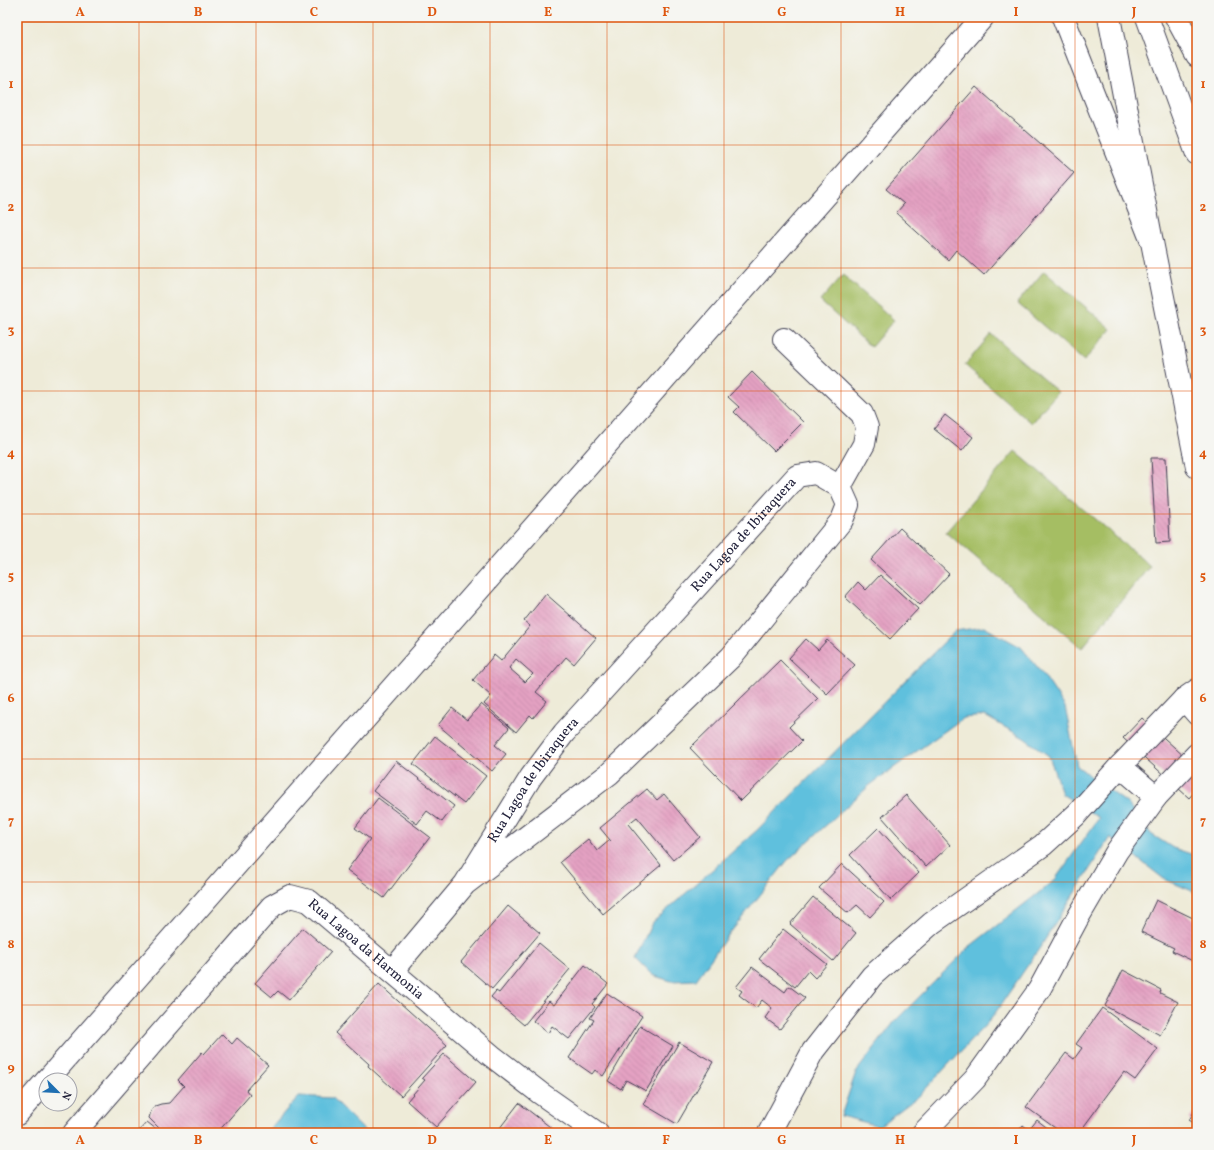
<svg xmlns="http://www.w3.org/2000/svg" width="1214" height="1150" font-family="Vollkorn,serif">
	<defs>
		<pattern id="building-back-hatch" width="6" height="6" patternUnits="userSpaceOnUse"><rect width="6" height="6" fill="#e4a1c2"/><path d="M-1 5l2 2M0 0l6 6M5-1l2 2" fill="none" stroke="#c38aa8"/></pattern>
	</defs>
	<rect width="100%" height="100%" fill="#f6f6f2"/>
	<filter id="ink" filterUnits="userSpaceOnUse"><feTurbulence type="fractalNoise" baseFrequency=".025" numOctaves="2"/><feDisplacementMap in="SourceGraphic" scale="8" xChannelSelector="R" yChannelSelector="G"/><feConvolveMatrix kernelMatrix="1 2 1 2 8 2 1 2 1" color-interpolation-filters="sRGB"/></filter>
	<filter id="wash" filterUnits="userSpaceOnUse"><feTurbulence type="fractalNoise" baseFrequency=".012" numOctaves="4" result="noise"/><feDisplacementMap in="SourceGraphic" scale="16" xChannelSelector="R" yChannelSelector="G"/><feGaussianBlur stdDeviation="0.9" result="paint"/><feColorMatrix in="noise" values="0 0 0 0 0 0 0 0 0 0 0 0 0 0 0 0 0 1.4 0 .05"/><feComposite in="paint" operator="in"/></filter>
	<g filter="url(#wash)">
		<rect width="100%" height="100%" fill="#eeebd8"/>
		<g fill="#a5be63" stroke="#64704f">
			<path d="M 1044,271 L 1111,329 L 1084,361 L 1017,303 Z"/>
			<path d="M 843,275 L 894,320 L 871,347 L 820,301 Z"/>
			<path d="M 991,334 L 1058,392 L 1031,423 L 965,365 Z"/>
			<path d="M 1015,451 L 1150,566 L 1082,648 L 946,532 Z"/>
		</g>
		<g fill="#5fc0dd" stroke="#40718c">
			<path d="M 984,627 L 1021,647 L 1043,674 L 1065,707 L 1077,766 L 1128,804 L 1151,834 L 1173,848 L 1197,856 L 1197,893 L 1164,879 L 1110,837 L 1041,946 L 991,1019 L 919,1096 L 879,1126 L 841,1116 L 856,1072 L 895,1021 L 969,947 L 1054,881 L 1099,818 L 1062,794 L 1049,756 L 1024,738 L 985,716 L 963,718 L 870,785 L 787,861 L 726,938 L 696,980 L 671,981 L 652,975 L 635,958 L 652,923 L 756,831 L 955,631 Z"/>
			<path d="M 299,1096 L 332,1098 L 367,1133 L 266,1133 Z"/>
		</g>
		<g id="blocks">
			<g fill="url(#building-back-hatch)" fill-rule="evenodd">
				<path d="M 976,87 L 1074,173 L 984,275 L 956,250 L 948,260 L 896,213 L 904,204 L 886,189 Z"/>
				<path d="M 752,372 L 803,422 L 774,451 L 734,412 L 739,407 L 728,397 Z"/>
				<path d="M 945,415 L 973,437 L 962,451 L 934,429 Z"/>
				<path d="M 1151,458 L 1166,458 L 1170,542 L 1156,543 Z"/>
				<path d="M 900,528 L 949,574 L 920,605 L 871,560 Z"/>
				<path d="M 880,575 L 918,609 L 890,639 L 845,597 L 858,582 L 866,590 Z"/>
				<path d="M 546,594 L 596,638 L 574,664 L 566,657 L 536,692 L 547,701 L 533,718 L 530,715 L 516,732 L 484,704 L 491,696 L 473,680 L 494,655 L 501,661 L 530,626 L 524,621 ZM 516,659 L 533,674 L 525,682 L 509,668 Z"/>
				<path d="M 806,639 L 818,650 L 827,640 L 855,665 L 827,694 L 789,658 Z"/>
				<path d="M 780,660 L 818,699 L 789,727 L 802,741 L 741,801 L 690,748 Z"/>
				<path d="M 481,704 L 509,728 L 495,745 L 506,754 L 492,771 L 438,725 L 452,708 L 467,720 Z"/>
				<path d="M 1142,718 L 1197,768 L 1197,789 L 1189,798 L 1123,738 Z"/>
				<path d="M 435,736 L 486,776 L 464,804 L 413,764 Z"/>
				<path d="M 396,761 L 454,806 L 442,822 L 427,811 L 417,824 L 373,791 Z"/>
				<path d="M 647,789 L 657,800 L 664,794 L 700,837 L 673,860 L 637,817 L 628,824 L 661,865 L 603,914 L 560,862 L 588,839 L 597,851 L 610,840 L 600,828 Z"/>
				<path d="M 906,795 L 950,845 L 926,867 L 882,817 Z"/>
				<path d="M 378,798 L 430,837 L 384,898 L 347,870 L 370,839 L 355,828 Z"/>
				<path d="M 878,828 L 919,873 L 891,900 L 850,855 Z"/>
				<path d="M 842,864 L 884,902 L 870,917 L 857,905 L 848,913 L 819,888 Z"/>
				<path d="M 813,897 L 856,933 L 833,961 L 790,924 Z"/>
				<path d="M 1156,900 L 1197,920 L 1197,963 L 1172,951 L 1174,948 L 1141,932 Z"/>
				<path d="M 508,906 L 540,933 L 492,989 L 461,962 Z"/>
				<path d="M 303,928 L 331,952 L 289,1000 L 278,991 L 272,997 L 255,983 Z"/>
				<path d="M 783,929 L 827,964 L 815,978 L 808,971 L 795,987 L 759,959 Z"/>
				<path d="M 539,943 L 570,969 L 524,1025 L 491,997 L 496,991 L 499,993 Z"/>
				<path d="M 585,965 L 608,984 L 592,1004 L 595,1007 L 569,1039 L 552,1026 L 548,1033 L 533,1021 L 549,1001 L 554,1005 Z"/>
				<path d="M 752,967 L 785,992 L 789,986 L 805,998 L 780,1029 L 765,1018 L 772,1008 L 762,1000 L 756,1008 L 739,995 L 742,991 L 736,987 Z"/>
				<path d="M 1123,970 L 1161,990 L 1160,993 L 1178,1002 L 1160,1035 L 1105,1006 Z"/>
				<path d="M 379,984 L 447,1045 L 401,1096 L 368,1066 L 369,1064 L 335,1033 Z"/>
				<path d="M 607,993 L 642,1016 L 603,1076 L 595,1070 L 592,1074 L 569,1058 L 594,1020 L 590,1018 Z"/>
				<path d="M 1102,1008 L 1158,1049 L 1135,1080 L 1124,1072 L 1079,1133 L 1062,1133 L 1026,1107 L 1066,1053 L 1074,1059 L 1082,1048 L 1076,1044 Z"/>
				<path d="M 640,1026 L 673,1046 L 646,1091 L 626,1080 L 621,1089 L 608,1081 Z"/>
				<path d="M 222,1034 L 232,1044 L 237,1038 L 268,1065 L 246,1090 L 250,1095 L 217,1133 L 164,1133 L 149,1118 L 151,1111 L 155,1106 L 161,1104 L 169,1103 L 184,1086 L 178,1080 L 202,1052 L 204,1054 Z"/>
				<path d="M 679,1042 L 713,1062 L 677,1124 L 643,1104 Z"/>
				<path d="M 444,1054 L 476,1082 L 436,1127 L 407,1101 L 425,1080 L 422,1078 Z"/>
				<path d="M 519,1103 L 554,1130 L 551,1133 L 496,1133 Z"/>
				<path d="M 1197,1107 L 1197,1125 L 1189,1120 Z"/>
				<path d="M 1037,1120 L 1054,1133 L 1017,1133 L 1023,1125 L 1029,1130 Z"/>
				<path d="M 147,1122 L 156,1129 L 153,1133 L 137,1133 Z"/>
			</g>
		</g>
	</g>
	<g filter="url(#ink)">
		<use href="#blocks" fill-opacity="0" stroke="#414053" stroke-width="1"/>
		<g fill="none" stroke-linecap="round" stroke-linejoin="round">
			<g stroke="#414053" stroke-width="24">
				<g id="minor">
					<path d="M 1063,17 L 1152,242 L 1197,467"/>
					<path d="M 784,339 L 862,414 L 867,427 L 864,444 L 840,487"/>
					<path d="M 1184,699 L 1197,714"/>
					<path d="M 1120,766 L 1156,797"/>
					<path id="s1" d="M 392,971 L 465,884 L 531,777 L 564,733 L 797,476 L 816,473 L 840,487 L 848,505 L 842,520 L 731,657 L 609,774 L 465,884"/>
					<path d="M 47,1080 L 983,17"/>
					<path d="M 17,1114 L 46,1081"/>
					<path id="s2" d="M 74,1133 L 272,906 L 290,896 L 309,901 L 492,1056 L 540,1093 L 597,1133"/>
					<path d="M 769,1133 L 813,1051 L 872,976 L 932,923 L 1043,845 L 1076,815 L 1120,766 L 1184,699 L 1197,690"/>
					<path d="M 923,1133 L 975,1079 L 1039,990 L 1076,921 L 1117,851 L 1156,797 L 1197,754"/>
				</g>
			</g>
			<g stroke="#414053" stroke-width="24">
				<g id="primary">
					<path d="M 1109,17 L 1152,242"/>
					<path d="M 1147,17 L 1197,154"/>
					<path d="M 1176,17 L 1197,56"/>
				</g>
			</g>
			<use href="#minor" stroke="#fff" stroke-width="22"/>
			<use href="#primary" stroke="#fff" stroke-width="22"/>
		</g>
	</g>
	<path fill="none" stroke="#de560e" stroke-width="1" stroke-opacity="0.55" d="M 139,17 L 139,1133M 256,17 L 256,1133M 373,17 L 373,1133M 490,17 L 490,1133M 607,17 L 607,1133M 724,17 L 724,1133M 841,17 L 841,1133M 958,17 L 958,1133M 1075,17 L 1075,1133M 17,145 L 1197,145M 17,268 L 1197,268M 17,391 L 1197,391M 17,514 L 1197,514M 17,636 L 1197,636M 17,759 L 1197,759M 17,882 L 1197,882M 17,1005 L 1197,1005"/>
	<g text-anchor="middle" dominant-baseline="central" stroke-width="3" stroke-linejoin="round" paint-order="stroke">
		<g font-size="14" fill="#22223b" stroke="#f6f6f2">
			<text stroke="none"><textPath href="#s1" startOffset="562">Rua Lagoa de Ibiraquera</textPath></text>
			<text stroke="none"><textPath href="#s1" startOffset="238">Rua Lagoa de Ibiraquera</textPath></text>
			<text stroke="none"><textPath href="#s2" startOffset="416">Rua Lagoa da Harmonia</textPath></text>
		</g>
	</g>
	<rect width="1214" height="1150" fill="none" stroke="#f6f6f2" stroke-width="44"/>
	<g transform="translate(58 1092) rotate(114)"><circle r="19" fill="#f6f6f2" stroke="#a1a1a9"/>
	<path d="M0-3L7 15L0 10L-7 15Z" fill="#1f6fb2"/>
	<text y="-6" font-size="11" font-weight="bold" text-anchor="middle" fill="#22223b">N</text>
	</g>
	<rect x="22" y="22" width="1170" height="1106" fill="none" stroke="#de560e" stroke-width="1.5"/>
	<g font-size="13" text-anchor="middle" font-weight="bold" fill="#de560e">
		<text x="80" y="16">A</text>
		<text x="198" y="16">B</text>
		<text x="314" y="16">C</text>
		<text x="432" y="16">D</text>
		<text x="548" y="16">E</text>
		<text x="666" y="16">F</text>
		<text x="782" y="16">G</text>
		<text x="900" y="16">H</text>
		<text x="1016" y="16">I</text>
		<text x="1134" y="16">J</text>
		<text x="11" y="88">1</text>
		<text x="1203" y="88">1</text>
		<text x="11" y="211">2</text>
		<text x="1203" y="211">2</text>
		<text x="11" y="334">3</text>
		<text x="1203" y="334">3</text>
		<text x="11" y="457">4</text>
		<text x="1203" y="457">4</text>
		<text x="11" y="580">5</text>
		<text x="1203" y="580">5</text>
		<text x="11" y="702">6</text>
		<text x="1203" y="702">6</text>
		<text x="11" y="825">7</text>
		<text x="1203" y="825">7</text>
		<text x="11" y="948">8</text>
		<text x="1203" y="948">8</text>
		<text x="11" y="1071">9</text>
		<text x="1203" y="1071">9</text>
		<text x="80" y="1144">A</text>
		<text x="198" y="1144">B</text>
		<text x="314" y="1144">C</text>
		<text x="432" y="1144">D</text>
		<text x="548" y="1144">E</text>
		<text x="666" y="1144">F</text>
		<text x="782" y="1144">G</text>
		<text x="900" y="1144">H</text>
		<text x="1016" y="1144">I</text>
		<text x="1134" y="1144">J</text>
	</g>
</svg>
